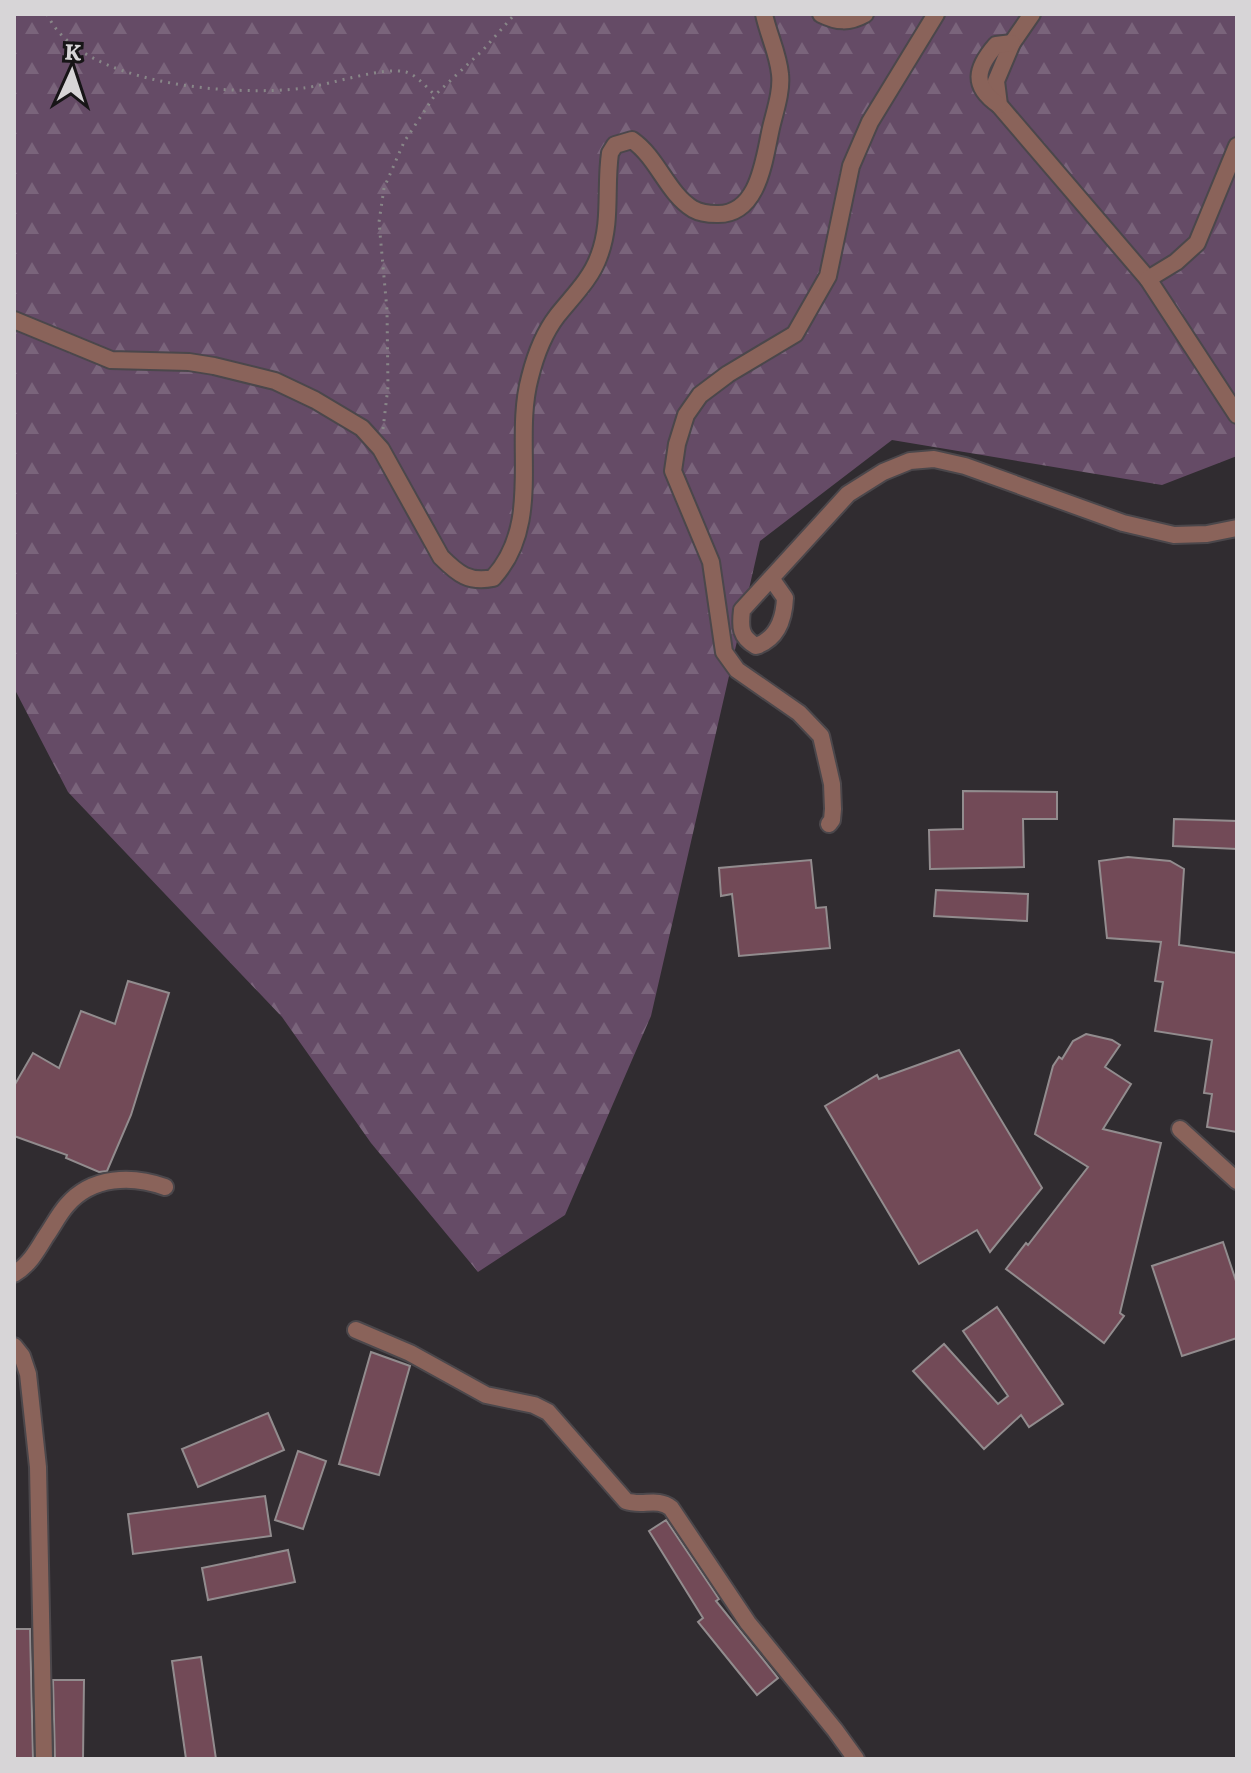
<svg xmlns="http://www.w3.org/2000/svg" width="1251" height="1773" font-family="Literata,serif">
	<defs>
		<pattern id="forest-firs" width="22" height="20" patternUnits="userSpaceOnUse" patternTransform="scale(2)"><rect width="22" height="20" fill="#654b66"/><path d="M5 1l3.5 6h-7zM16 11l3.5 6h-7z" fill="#7a647b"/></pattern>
	</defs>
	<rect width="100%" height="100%" fill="#302c30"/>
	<path fill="url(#forest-firs)" d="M 14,14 L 1237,14 L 1237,456 L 1162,485 L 892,440 L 760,541 L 651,1016 L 565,1215 L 478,1272 L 371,1143 L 282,1017 L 68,792 L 14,688 Z"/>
	<g fill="#724a57" stroke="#928c8e" stroke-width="2">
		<path d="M 963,791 L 1057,792 L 1057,819 L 1023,819 L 1024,867 L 930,869 L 929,830 L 963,829 Z"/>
		<path d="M 1174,819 L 1237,821 L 1237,849 L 1173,846 Z"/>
		<path d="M 1128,857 L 1170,861 L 1184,869 L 1179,945 L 1237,953 L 1237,1132 L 1207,1127 L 1212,1094 L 1204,1093 L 1212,1040 L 1155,1031 L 1163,982 L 1155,981 L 1161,942 L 1107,938 L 1099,861 Z"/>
		<path d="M 811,860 L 816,908 L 826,907 L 830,948 L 739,956 L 732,894 L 721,896 L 719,868 Z"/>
		<path d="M 936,890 L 1028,894 L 1027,921 L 934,916 Z"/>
		<path d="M 128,981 L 169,993 L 131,1115 L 107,1171 L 99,1172 L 66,1158 L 67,1155 L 14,1136 L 14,1086 L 33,1053 L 59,1068 L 81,1011 L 115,1024 Z"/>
		<path d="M 1086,1034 L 1112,1040 L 1120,1045 L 1105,1067 L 1131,1084 L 1103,1129 L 1161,1143 L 1120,1313 L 1124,1316 L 1104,1343 L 1006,1269 L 1026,1243 L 1028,1245 L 1088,1167 L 1035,1134 L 1053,1066 L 1059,1057 L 1062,1059 L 1073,1041 Z"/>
		<path d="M 959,1050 L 1042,1188 L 990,1252 L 977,1230 L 919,1264 L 825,1106 L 877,1075 L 879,1079 Z"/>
		<path d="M 1223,1242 L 1237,1284 L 1237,1338 L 1182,1356 L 1152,1266 Z"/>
		<path d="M 997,1307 L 1063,1404 L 1029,1427 L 1021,1415 L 984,1449 L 913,1371 L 944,1344 L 998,1404 L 1008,1396 L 963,1331 Z"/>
		<path d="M 371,1352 L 410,1366 L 379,1475 L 339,1464 Z"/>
		<path d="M 268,1413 L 284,1450 L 198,1487 L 182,1449 Z"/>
		<path d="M 298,1451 L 326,1461 L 303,1529 L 275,1520 Z"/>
		<path d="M 265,1496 L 271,1536 L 133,1554 L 128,1514 Z"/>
		<path d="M 666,1520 L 719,1599 L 716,1601 L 778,1678 L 757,1695 L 698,1622 L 703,1618 L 649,1531 Z"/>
		<path d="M 288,1550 L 295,1582 L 208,1600 L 202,1568 Z"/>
		<path d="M 14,1629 L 30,1629 L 33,1759 L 14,1759 Z"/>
		<path d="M 201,1657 L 216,1759 L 186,1759 L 172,1661 Z"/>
		<path d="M 53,1680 L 84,1680 L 83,1759 L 55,1759 Z"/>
	</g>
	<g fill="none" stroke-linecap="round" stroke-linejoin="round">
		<g stroke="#4b474b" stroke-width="20">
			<g id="minor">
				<path d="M 821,14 C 837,22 849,23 865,14"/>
				<path d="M 1032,14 L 1012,43 L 996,81 L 999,105 L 1148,279"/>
				<path d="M 999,105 C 971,86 976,68 996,45 L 1012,43"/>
				<path d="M 1237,146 L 1197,243 L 1176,262 L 1148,279 L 1237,415"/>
				<path d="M 14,320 L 111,360 L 189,362 L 214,366 L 275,381 L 315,400 L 362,428 L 381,449 L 441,557 C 458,574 469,583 493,578 C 544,522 512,443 530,377 C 535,357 544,333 557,316 C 572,297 591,279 599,256 C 612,222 605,188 610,153 L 615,145 L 632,140 C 658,158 667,193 693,209 C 700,213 709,214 717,214 C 759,215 764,159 771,128 C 775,111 782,91 780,74 C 778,53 768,34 764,14"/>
				<path d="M 771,578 L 785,598 C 784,620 777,639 756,646 C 740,637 740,627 742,610 L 848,494 L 883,472 L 910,461 L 934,459 L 965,466 L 1123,523 L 1174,535 L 1207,534 L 1237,528"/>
				<path d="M 829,824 L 832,820 L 833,809 L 832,784 L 821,736 L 799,713 L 737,670 L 724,652 L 711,562 L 673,471 L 677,444 L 686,415 L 700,395 L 728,374 L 795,334 L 828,276 L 851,166 L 870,122 L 936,14"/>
				<path d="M 1180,1129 L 1237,1181"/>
				<path d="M 14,1274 C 29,1265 37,1251 46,1236 C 53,1226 59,1214 67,1205 C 92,1176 132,1175 165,1187"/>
				<path d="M 356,1330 L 410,1353 L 486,1395 L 534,1405 L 548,1412 L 626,1501 C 642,1507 657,1497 671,1508 L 748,1623 L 835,1730 L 856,1759"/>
				<path d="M 14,1346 L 22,1356 L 28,1374 L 38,1467 L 44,1759"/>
			</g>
		</g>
		<g stroke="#888688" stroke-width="3" stroke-dasharray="2 6" stroke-linecap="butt">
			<path d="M 47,14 C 80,86 236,97 304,88 C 329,85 384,66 406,72 C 418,76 426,87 435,95"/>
			<path d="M 383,429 L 388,387 L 387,310 L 379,222 L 384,188 L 404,142 L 435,95 L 483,50 L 515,14"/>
		</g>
		<use href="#minor" stroke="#8a635a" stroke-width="16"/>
	</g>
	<rect width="1251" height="1773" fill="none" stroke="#d7d5d7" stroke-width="32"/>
	<g transform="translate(72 72) rotate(3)" stroke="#171517" stroke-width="6" paint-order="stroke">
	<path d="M0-6L14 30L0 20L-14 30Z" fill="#d7d5d7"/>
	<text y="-12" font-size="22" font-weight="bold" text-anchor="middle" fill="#d7d5d7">K</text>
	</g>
</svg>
